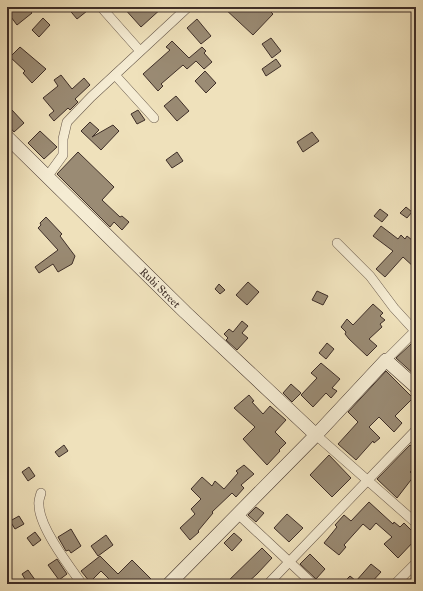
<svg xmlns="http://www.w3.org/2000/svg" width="423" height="591" font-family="'IM FELL Great Primer',serif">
	<rect width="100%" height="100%" fill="#efe1bb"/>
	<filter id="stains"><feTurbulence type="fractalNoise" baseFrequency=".005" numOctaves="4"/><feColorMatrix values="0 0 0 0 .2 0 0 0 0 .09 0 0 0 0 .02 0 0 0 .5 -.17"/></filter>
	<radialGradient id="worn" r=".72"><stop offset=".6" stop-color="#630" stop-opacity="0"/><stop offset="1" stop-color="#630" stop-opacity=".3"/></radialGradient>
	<g fill="#9a8b74" stroke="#3e2e28">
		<path d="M 17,7 L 27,7 L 32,13 L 17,25 L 8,13 Z"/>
		<path d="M 67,7 L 92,7 L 77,19 Z"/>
		<path d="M 123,7 L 163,7 L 141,27 Z"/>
		<path d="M 223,7 L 266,7 L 273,14 L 253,35 Z"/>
		<path d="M 43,18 L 50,25 L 39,37 L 32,30 Z"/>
		<path d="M 197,19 L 211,36 L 201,44 L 187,28 Z"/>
		<path d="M 271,38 L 281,51 L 272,58 L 262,44 Z"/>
		<path d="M 172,41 L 189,58 L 202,47 L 206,51 L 204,53 L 212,62 L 204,69 L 196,61 L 187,69 L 183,65 L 161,84 L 163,86 L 158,91 L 143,74 L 170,50 L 166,47 Z"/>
		<path d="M 20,47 L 46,69 L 32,83 L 23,73 L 25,71 L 10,57 Z"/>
		<path d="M 276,59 L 281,66 L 266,76 L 262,69 Z"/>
		<path d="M 205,71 L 216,83 L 206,93 L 195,81 Z"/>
		<path d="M 61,75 L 72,89 L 84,78 L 90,85 L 75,99 L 78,102 L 70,110 L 68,108 L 54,121 L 49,115 L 54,111 L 43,98 L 58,86 L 54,80 Z"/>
		<path d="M 176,96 L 189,111 L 177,121 L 164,106 Z"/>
		<path d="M 12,110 L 24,123 L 14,132 L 7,124 L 7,113 Z"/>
		<path d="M 138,110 L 145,120 L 137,124 L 131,114 Z"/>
		<path d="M 90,122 L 99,130 L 92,137 L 113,125 L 119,131 L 101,150 L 81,131 Z"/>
		<path d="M 40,131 L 57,147 L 44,159 L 28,143 Z"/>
		<path d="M 312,132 L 319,141 L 303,152 L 297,142 Z"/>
		<path d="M 78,152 L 114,187 L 102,200 L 120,217 L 122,216 L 129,222 L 122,230 L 114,222 L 110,227 L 57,174 Z"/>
		<path d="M 177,152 L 183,161 L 172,168 L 166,160 Z"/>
		<path d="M 406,207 L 412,212 L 407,218 L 400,213 Z"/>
		<path d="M 380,209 L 388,215 L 382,222 L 374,216 Z"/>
		<path d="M 46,217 L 62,234 L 60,236 L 75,256 L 72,264 L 58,272 L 53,264 L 39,273 L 35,267 L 58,250 L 38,228 L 41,225 L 40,223 Z"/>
		<path d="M 381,226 L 398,239 L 401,235 L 405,239 L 407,236 L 412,240 L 416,236 L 416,269 L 403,257 L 385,277 L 376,269 L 393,251 L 373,236 Z"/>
		<path d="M 248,282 L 259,292 L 247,305 L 236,295 Z"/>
		<path d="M 219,284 L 225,290 L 220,294 L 215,289 Z"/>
		<path d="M 317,291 L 328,296 L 323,305 L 312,300 Z"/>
		<path d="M 373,304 L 383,313 L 380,316 L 385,320 L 380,324 L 382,327 L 369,339 L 377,346 L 367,356 L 349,339 L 345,334 L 346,332 L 341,327 L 347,319 L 353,325 Z"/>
		<path d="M 242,321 L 248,326 L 242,333 L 248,338 L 237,350 L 226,340 L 228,338 L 224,334 L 229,329 L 233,332 Z"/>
		<path d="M 327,343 L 334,349 L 326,359 L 319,353 Z"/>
		<path d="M 411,344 L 416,349 L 416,376 L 396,358 Z"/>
		<path d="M 321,363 L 340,379 L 332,388 L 337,391 L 331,398 L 326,393 L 313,407 L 301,395 L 317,378 L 311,373 Z"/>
		<path d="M 386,371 L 413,398 L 395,416 L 402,423 L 394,432 L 379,417 L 369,427 L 380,438 L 374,443 L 373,441 L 356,460 L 338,444 L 358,422 L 348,412 Z"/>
		<path d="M 291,384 L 301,393 L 292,402 L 283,393 Z"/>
		<path d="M 249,395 L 254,401 L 252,402 L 263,414 L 270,406 L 286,420 L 275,432 L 286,443 L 279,450 L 280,451 L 267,465 L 243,439 L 255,427 L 234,408 Z"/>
		<path d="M 64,445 L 68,451 L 59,457 L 55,452 Z"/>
		<path d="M 410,445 L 416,450 L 416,466 L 410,472 L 414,476 L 397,498 L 377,479 Z"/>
		<path d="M 329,455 L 351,478 L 332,497 L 310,475 Z"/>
		<path d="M 244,465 L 254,474 L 241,485 L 244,488 L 236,497 L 232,493 L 212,512 L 213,513 L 198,531 L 199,532 L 190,540 L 180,528 L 195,514 L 191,509 L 201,499 L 191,489 L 202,477 L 212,486 L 215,481 L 224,489 L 238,473 L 236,471 Z"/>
		<path d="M 29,467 L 35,476 L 28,481 L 22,472 Z"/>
		<path d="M 369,502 L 393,524 L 394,522 L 400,527 L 404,523 L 416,535 L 416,539 L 398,558 L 384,544 L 392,537 L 376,523 L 370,530 L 363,524 L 344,545 L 346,547 L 339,555 L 324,543 L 337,527 L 335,525 L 344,515 L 351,521 Z"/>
		<path d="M 256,507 L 264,513 L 256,522 L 248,515 Z"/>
		<path d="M 287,514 L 303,528 L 289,542 L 274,528 Z"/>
		<path d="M 19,516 L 24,524 L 15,529 L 10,521 Z"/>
		<path d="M 71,529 L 81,546 L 71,553 L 69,550 L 66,551 L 58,537 Z"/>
		<path d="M 35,532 L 41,540 L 33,546 L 27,538 Z"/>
		<path d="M 234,533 L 242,540 L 232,551 L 224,543 Z"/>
		<path d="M 106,535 L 113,545 L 98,556 L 91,546 Z"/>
		<path d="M 262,548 L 272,558 L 257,574 L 246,584 L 225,584 Z"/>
		<path d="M 310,554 L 325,569 L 316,579 L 300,564 Z"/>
		<path d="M 100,556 L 118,574 L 132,560 L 152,580 L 149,584 L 114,584 L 101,571 L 90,582 L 81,571 Z"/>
		<path d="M 57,559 L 67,574 L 59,580 L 48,565 Z"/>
		<path d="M 371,564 L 381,572 L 370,584 L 342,584 L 350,576 L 356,581 Z"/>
		<path d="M 28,570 L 38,584 L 28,584 L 22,574 Z"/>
	</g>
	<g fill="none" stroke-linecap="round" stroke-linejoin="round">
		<g stroke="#6a5b4d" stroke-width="10">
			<g id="street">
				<path d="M 101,7 L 140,51"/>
				<path d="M 115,75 L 154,118"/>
				<path d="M 47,177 L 63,155 L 63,139 L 67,122 L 91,97 L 188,7"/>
				<path d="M 337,243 L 370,276 L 394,308 L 415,331"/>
				<path d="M 386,360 L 416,330"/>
				<path d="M 316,435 L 416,523"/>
				<path d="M 41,493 C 40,497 38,501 39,505 C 39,527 69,566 82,584"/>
				<path d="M 238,514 L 313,584"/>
				<path d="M 268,584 L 416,430"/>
				<path d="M 395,584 L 416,563"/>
			</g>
		</g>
		<g stroke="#3e2e28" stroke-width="14">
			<g id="secondary">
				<path id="s1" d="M 7,137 L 185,312 L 316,435"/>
				<path d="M 169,584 L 316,435 L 386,360 L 416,387"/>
			</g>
		</g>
		<use href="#street" stroke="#f5ecd3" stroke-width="9"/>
		<use href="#secondary" stroke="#f5ecd3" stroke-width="13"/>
	</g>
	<g text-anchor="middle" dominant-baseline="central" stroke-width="3.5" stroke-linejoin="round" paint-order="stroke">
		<g font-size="11" fill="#3e2e28" stroke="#f5ecd3">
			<text stroke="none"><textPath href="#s1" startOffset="215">Rubi Street</textPath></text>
		</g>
	</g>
	<rect width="423" height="591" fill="none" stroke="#efe1bb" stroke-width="24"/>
	<rect x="8" y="8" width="407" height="575" fill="none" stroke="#3e2e28" stroke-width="2"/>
	<rect x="12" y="12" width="399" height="567" fill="none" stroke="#3e2e28"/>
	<rect width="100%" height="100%" filter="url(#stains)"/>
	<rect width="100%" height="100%" fill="url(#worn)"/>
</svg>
